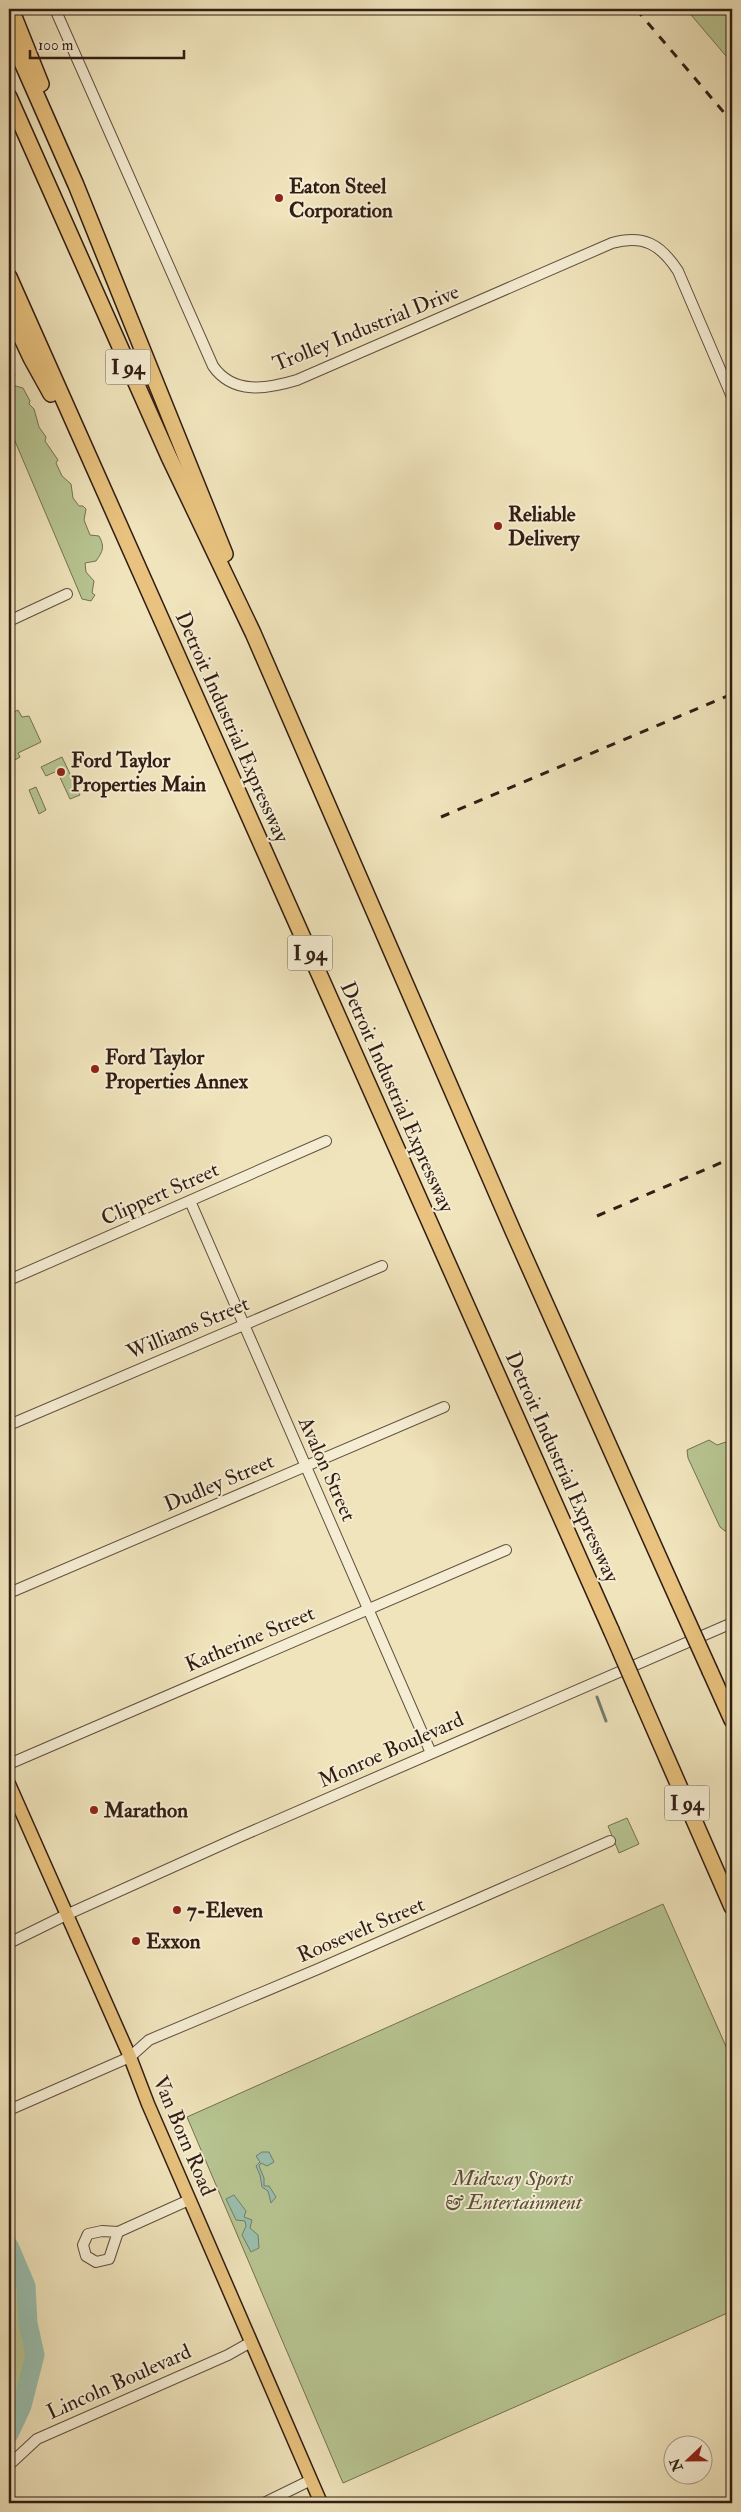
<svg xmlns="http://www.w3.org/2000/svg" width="741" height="2512" font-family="'IM FELL Double Pica',serif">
	<rect width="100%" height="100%" fill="#f0e4bc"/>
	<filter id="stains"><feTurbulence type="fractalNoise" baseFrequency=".004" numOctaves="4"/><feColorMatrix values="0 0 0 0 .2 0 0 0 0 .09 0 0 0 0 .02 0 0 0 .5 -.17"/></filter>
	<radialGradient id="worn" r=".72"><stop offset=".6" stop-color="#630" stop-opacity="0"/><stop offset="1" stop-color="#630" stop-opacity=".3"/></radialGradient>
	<g fill="#b7c592" stroke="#747153">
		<path d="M 686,9 L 732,9 L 732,63 Z"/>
		<path d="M 9,360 L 15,375 L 11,381 L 12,385 L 23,388 L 30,401 L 29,404 L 34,409 L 39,427 L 46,437 L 45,441 L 58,460 L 56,463 L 62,476 L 71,484 L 73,498 L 79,506 L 83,506 L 86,509 L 84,520 L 90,535 L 99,536 C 105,547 103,551 96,561 L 85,563 L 86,572 L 94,581 L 92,593 L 95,595 L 91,601 L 82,599 L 9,427 Z"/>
		<path d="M 18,710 L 22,717 L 29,716 L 41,742 L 18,753 L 20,757 L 15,760 L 9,749 L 9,715 Z"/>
		<path d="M 62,757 L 80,795 L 70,799 L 57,771 L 46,776 L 41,767 Z"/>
		<path d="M 36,787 L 46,810 L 39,814 L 29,790 Z"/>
		<path d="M 709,1440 L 717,1445 L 732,1440 L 732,1530 L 725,1531 L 720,1527 L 688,1458 L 687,1450 Z"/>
		<path d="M 627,1818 L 639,1844 L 619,1853 L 608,1826 Z"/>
		<path d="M 663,1904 L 732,2060 L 732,2311 L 343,2483 L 187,2117 Z"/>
		<path d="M 9,2246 L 26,2286 L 28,2323 L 35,2355 L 22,2406 L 9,2434 Z"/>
	</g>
	<g fill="#9abfae" stroke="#707e70">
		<path d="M 262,2152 L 269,2152 L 274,2162 L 267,2166 L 261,2163 L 259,2166 L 264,2178 L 264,2186 L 269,2186 L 276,2197 L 271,2203 L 268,2191 L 262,2187 L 260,2175 L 256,2166 L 260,2162 L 256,2156 Z"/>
		<path d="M 234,2195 L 246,2211 L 244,2217 L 252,2220 L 250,2228 L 258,2235 L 259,2248 L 251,2252 L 242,2235 L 246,2226 L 245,2221 L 236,2220 L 226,2199 Z"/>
	</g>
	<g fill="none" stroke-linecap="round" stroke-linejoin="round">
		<path stroke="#707e70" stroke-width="3" d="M 597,1697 L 606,1721"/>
		<path stroke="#9abfae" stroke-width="19" d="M 9,2246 L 26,2286 L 28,2323 L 35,2355 L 22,2406 L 9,2434"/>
		<g stroke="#614f3e" stroke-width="12">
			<g id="minor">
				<path d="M 55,9 L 213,366 C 233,395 267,389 297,380 L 612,243 C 644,234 661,245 678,271 L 732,397"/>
				<path d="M 9,621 L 67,594"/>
				<path d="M 190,1201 L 431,1753"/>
				<path d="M 9,1280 L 326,1141"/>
				<path d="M 9,1425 L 382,1266"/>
				<path d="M 9,1593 L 444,1407"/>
				<path d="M 9,1764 L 506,1550"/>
				<path d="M 9,1943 L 66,1915 L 239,1837 L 732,1623"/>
				<path d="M 9,2110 L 130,2057 L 149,2040 L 318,1969 L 610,1841"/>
				<path d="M 118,2232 L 109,2259 L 96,2262 L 86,2256 L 83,2245 L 88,2234 L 102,2231 L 118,2232 L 189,2200"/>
				<path d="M 9,2465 L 37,2439 L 228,2355 L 251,2342"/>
				<path d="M 264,2503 L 311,2480"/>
			</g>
		</g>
		<g stroke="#311d14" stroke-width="15">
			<path id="major" d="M 9,1784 L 130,2057 L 148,2104 L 321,2503"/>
		</g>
		<g stroke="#311d14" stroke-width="18">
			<g id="highway">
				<path d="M 11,9 L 41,84"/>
				<path d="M 9,33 L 76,185 L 225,554"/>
				<path d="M 9,97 L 169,457 L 253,633 L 513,1231 L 678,1600"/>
				<path d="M 9,277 L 611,1630"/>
				<path d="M 9,311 L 31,358 L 51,394"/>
				<path d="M 710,1671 L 732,1720"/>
				<path d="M 641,1699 L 732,1907"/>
			</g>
		</g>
		<use href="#minor" stroke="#f5edd3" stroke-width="10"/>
		<use href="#major" stroke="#e8c27e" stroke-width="12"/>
		<use href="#highway" stroke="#e8c27e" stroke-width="15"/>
		<g stroke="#311d14" stroke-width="3" stroke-dasharray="9 9" stroke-linecap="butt">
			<path d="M 636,9 L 732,122"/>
			<path d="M 441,817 L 732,694"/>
			<path d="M 597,1216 L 732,1158"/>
		</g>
		<g stroke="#311d14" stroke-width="18" stroke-linecap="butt">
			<g id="highway-bridge">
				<path d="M 678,1600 L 710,1671"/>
				<path d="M 611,1630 L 641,1699"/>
			</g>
		</g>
		<use href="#highway-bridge" stroke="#e8c27e" stroke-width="15"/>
	</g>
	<g fill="#8f2418" stroke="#f5edd3" stroke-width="2">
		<circle cx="279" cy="198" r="5"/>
		<circle cx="498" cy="526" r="5"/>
		<circle cx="61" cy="772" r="5"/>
		<circle cx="95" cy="1069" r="5"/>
		<circle cx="94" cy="1810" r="5"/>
		<circle cx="177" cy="1910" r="5"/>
		<circle cx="136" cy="1941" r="5"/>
	</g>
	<g text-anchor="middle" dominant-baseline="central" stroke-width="4" stroke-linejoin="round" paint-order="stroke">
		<g fill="#f5edd3" stroke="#6c5b4d" stroke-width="1">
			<rect x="105.5" y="349.5" width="45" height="35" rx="4"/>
			<rect x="287.5" y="935.5" width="45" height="35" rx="4"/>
			<rect x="664.5" y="1785.5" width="45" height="35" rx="4"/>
		</g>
		<g font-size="20" font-weight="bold" fill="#311d14">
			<text x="128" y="367">I 94</text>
			<text x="310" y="953">I 94</text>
			<text x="687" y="1803">I 94</text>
		</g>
		<g font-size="21" font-weight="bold" fill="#311d14" stroke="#f5edd3" text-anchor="start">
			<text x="289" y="186">Eaton Steel<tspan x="289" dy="24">Corporation</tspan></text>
			<text x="508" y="514">Reliable<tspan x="508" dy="24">Delivery</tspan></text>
			<text x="71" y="760">Ford Taylor<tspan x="71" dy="24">Properties Main</tspan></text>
			<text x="105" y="1057">Ford Taylor<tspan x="105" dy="24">Properties Annex</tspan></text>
			<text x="104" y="1810">Marathon</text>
			<text x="187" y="1910">7-Eleven</text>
			<text x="146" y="1941">Exxon</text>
		</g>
		<g font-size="21" fill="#311d14" stroke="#f5edd3">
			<text transform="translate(366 328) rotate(-22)">Trolley Industrial Drive</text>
			<text transform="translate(232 727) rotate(66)">Detroit Industrial Expressway</text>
			<text transform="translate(397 1097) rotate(66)">Detroit Industrial Expressway</text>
			<text transform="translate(160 1194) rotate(-24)">Clippert Street</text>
			<text transform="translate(188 1328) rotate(-23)">Williams Street</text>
			<text transform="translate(562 1467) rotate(66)">Detroit Industrial Expressway</text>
			<text transform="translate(327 1469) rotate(66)">Avalon Street</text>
			<text transform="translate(219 1483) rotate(-23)">Dudley Street</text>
			<text transform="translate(250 1639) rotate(-23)">Katherine Street</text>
			<text transform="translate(391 1750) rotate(-24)">Monroe Boulevard</text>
			<text transform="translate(361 1930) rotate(-23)">Roosevelt Street</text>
			<text transform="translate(184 2136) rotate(67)">Van Born Road</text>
			<text transform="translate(119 2382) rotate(-24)">Lincoln Boulevard</text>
		</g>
		<g font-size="21" font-style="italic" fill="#594f3a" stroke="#f5edd3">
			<text x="513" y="2178">Midway Sports<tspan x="513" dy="24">&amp; Entertainment</tspan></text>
		</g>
	</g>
	<rect width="741" height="2512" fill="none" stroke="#f0e4bc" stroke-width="30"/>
	<rect x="10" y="10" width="721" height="2492" fill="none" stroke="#311d14" stroke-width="2.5"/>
	<rect x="15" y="15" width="711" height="2482" fill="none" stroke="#311d14"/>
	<g transform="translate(688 2460) rotate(248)"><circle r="24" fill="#f5edd3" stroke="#a79a87"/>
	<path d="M0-4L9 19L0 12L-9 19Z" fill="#8f2418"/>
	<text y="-8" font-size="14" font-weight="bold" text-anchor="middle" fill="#311d14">N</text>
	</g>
	<path d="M30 50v8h154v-8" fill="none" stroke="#311d14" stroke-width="2.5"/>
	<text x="38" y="50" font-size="15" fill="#311d14" stroke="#f5edd3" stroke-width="4" paint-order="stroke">100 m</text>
	<rect width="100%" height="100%" filter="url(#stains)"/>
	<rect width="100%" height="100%" fill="url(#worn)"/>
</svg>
